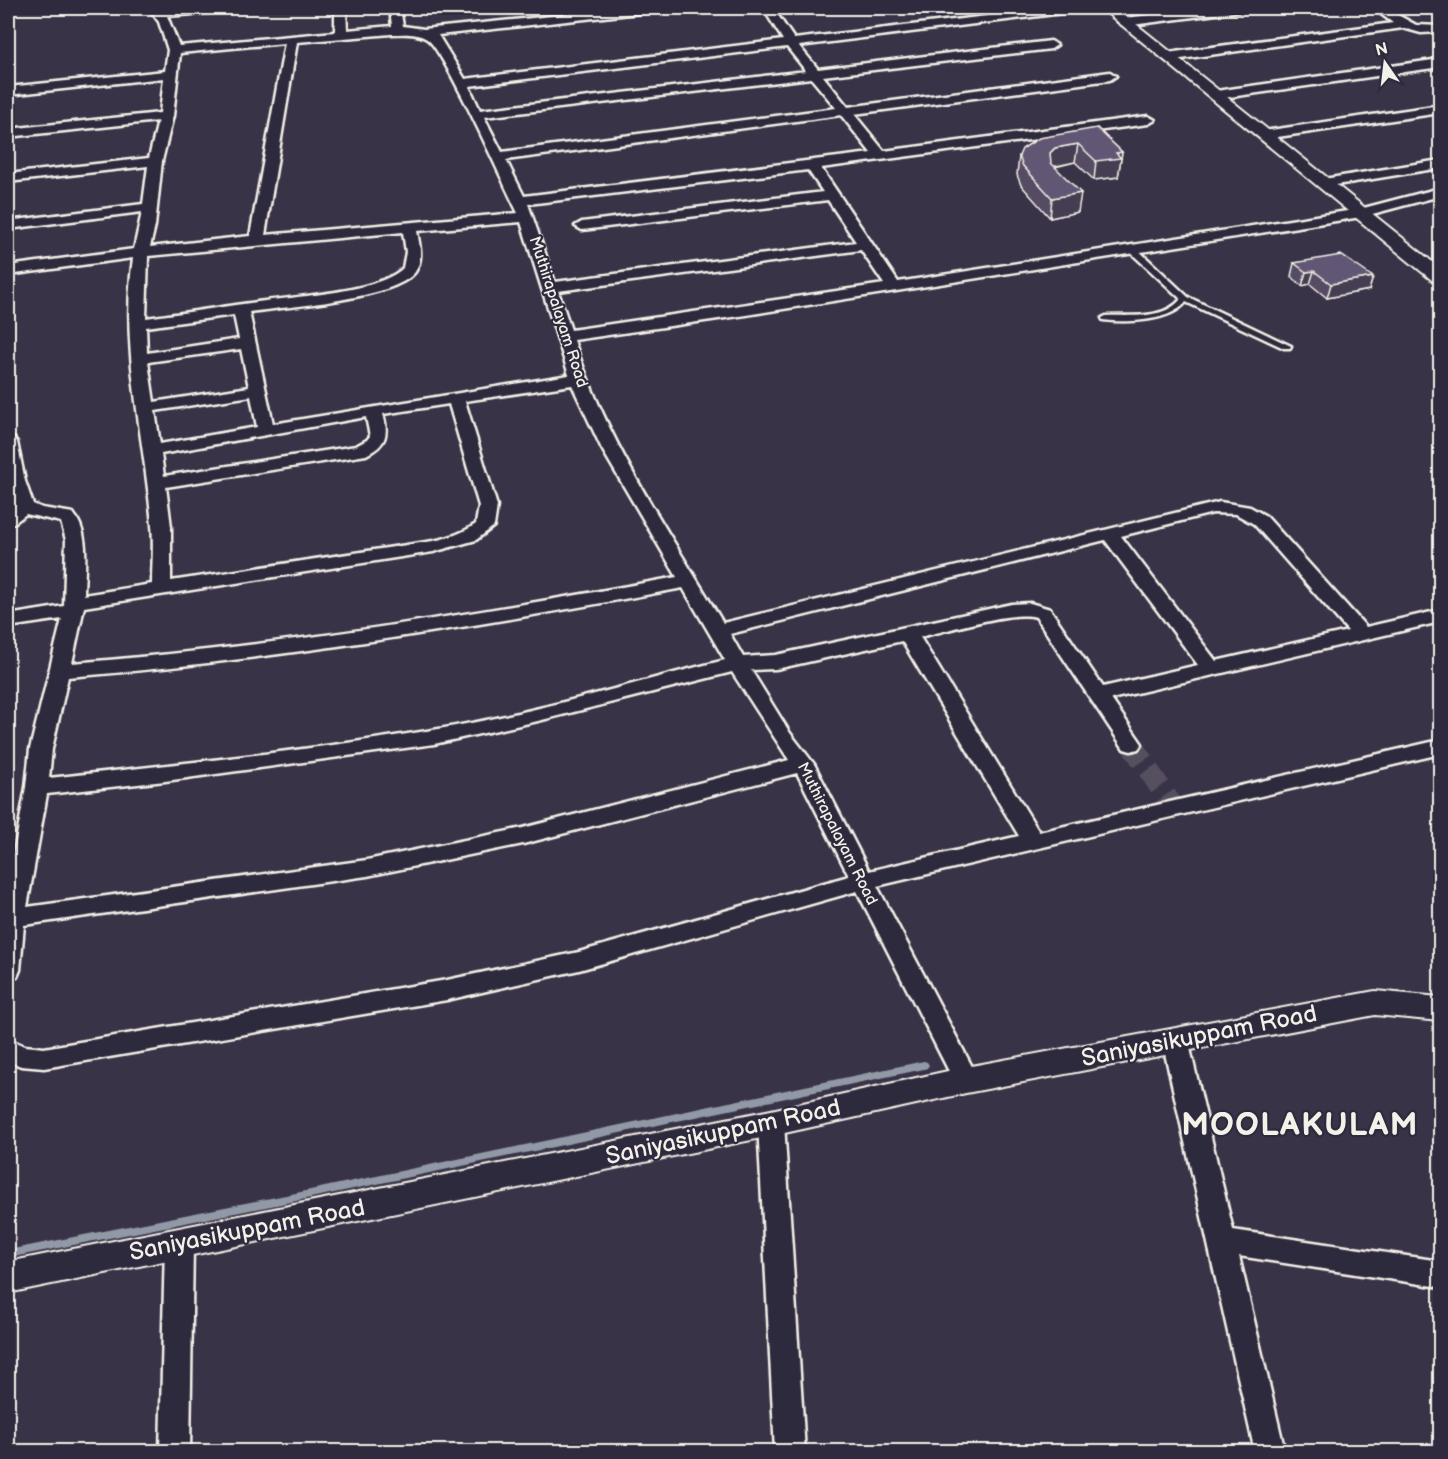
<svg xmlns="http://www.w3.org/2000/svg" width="1448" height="1459" font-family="'Balsamiq Sans',sans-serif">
	<rect width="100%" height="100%" fill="#393348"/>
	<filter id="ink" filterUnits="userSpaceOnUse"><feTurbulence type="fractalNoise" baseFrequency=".0167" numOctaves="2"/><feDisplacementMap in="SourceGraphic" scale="12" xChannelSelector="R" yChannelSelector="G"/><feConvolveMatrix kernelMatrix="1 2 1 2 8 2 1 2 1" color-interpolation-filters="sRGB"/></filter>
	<g filter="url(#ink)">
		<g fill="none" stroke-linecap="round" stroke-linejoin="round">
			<path fill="#9299a6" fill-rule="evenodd" d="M 924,1061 L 927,1062 L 929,1065 L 927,1068 L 924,1069 L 296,1201 L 8,1258 L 8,1250 L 296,1193 Z"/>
			<path stroke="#555060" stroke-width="21" stroke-dasharray="21 10" stroke-linecap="butt" d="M 1131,744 L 1174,808"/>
			<g stroke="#f4f1e8" stroke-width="5">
				<path id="service" d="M 1128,246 L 1134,246 L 1188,297 L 1291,346 L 1290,348 L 1284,348 L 1186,302 C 1170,322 1126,323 1103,320 L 1102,318 L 1106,316 C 1130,315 1164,320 1181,299 L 1128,250 Z"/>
			</g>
			<g stroke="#f4f1e8" stroke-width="5">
				<g id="minor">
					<path d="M 149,8 L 161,9 L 242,8 L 236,11 L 167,16 L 179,46 L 335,32 L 335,8 L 346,8 L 347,30 L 392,26 L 390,8 L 400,8 L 403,26 L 424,29 L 630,8 L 664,8 L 658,11 L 438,35 L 465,79 L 783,40 L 763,8 L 773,8 L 794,39 L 1054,8 L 1084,8 L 1079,11 L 799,46 L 818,69 L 1051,41 L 1057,45 L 1051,49 L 823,76 L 848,107 L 1110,72 L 1116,76 L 1110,80 L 854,114 L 884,151 L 1148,116 L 1155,120 L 1148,124 L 821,168 L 898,282 L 1360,209 L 1440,188 L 1440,196 L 1361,217 L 746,315 L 574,340 C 606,442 669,532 723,623 L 1220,502 L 1250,507 L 1266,516 L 1366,627 L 1440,610 L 1440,622 L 1111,699 L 1142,744 L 1138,749 L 1131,751 L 1124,749 L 1036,617 C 1012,610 947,631 920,637 L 1039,832 L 1440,740 L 1440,754 L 877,886 L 979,1080 L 975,1087 L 966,1091 L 957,1087 L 857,891 L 579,970 L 447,1000 L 44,1068 L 21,1066 L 8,1061 L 8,1039 L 25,1046 L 44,1048 L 447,980 L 579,952 L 849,876 L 797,773 L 523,844 L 367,876 L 24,925 L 20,970 L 17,977 L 8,979 L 8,885 L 26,787 L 30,749 L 62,619 L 8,627 L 8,615 L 64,606 L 66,540 L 61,522 L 26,514 L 14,523 L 8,524 L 8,511 L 15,505 L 8,482 L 8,437 L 14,438 L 17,442 L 25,481 L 33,504 L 42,508 L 73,513 C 91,534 84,569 84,595 L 152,584 C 152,565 154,544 152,525 C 144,434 120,348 133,258 L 8,275 L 8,266 L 134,249 L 142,212 L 8,229 L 8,221 L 143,204 L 148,166 L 8,182 L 8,174 L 149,158 L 158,121 L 8,137 L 8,129 L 160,113 L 164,78 L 8,95 L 8,87 L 165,71 L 168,50 L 159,22 ZM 391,34 C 403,34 416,32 427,39 C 444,49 505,187 518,213 L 265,235 L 297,42 ZM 285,43 L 250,236 L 150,247 L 155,226 L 162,161 L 173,116 L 180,53 ZM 787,47 L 806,71 L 480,110 L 469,86 ZM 811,78 L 836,108 L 502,152 L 484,117 ZM 841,115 L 871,153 L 524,196 L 506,160 ZM 808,170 L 823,192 L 582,222 L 575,226 L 582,230 L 828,200 L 856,242 L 555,282 L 528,204 ZM 521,222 L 569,375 L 273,424 L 249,312 C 284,307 396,299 415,272 C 424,259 419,244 417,231 ZM 403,232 L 406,252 L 403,268 C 379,292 299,296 265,301 C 225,306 186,313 146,318 L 148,256 ZM 861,250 L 884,284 L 571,330 L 558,291 ZM 234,315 L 239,339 L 147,353 L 146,327 ZM 241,349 L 249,387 L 154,402 L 148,362 ZM 572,385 L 602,449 L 677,577 C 476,614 275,647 72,663 L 84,607 L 433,552 L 476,540 L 494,526 L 497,506 L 465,401 ZM 251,396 L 257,427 L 160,444 L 155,411 ZM 449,404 L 479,506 L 476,524 C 463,533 449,538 433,541 L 171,581 L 171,527 L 166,487 L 366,455 C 386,445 389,435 383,414 ZM 366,417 L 370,436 L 367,440 L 356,446 L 164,476 L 161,454 ZM 1213,513 L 1236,514 L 1254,524 L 1348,631 L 1216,661 L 1121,536 ZM 1105,540 L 1198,665 L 1103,687 L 1050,609 L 1030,603 L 1012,604 L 776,655 L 743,657 L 730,634 ZM 683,588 L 725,660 C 628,684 531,714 433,730 C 306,751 177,764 49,778 L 52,749 L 68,677 C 275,660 479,626 683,588 ZM 902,641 L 1019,836 L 869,871 L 814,764 L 790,733 L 751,670 L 776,669 ZM 732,672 L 789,760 L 523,828 L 367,860 L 27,907 L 47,794 L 165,781 L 434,744 L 538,721 Z"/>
					<path d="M 1215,8 L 1246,8 L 1240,11 L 1124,26 L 1118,22 L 1124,18 Z"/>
					<path d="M 1373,8 L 1385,8 L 1416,25 L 1440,26 L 1440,32 L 1421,33 L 1403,28 L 1167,61 L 1161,57 L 1167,53 L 1393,23 Z"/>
					<path d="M 1440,59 L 1440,67 L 1216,99 L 1210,95 L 1216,91 Z"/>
					<path d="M 1440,105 L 1440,113 L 1264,139 L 1257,135 L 1264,131 Z"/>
					<path d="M 1440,160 L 1440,168 L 1324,187 L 1317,183 L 1324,179 Z"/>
					<path d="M 1175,1030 L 1184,1033 L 1188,1040 L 1233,1230 L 1440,1261 L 1440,1287 L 1239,1256 L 1285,1452 L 1255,1452 L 1162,1040 L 1166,1033 Z"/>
					<path d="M 771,1112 L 780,1115 L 784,1123 L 805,1452 L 775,1452 L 758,1123 L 762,1115 Z"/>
					<path d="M 179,1232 L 189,1235 L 193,1244 L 190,1452 L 160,1452 L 165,1244 L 169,1235 Z"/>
				</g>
			</g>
			<g stroke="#f4f1e8" stroke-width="4">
				<g id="tertiary">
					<path d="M 1101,8 L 1116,8 L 1440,268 L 1440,282 L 1433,281 Z"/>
					<path d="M 1375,991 L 1440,997 L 1440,1021 L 1375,1015 L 966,1093 L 771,1136 L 8,1293 L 8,1262 L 771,1110 L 966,1067 Z"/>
				</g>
			</g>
			<use href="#service" fill="#2f2a3d" fill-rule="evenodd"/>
			<use href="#minor" fill="#2f2a3d" fill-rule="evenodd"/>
			<use href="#tertiary" fill="#2f2a3d" fill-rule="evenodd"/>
		</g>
		<g fill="#544b64" stroke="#f4f1e8" stroke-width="1.5">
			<path d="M 1097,128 L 1122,152 L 1118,177 L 1094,180 L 1075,162 L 1055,167 L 1078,212 L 1050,218 L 1021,185 L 1017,175 L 1019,156 Z"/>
			<path d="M 1294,263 L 1373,277 L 1369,290 L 1327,298 L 1310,284 L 1302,286 L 1291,276 Z"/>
		</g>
		<g fill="#453d51" stroke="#f4f1e8" stroke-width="1.5">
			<path d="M 1078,144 L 1075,162 L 1052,167 L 1048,171 L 1050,153 L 1055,148 Z"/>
			<path d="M 1122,152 L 1118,177 L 1094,180 L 1096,161 L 1116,153 Z"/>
			<path d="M 1081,193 L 1078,212 L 1050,218 L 1052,198 Z"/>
			<path d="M 1314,271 L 1310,284 L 1302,286 L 1306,272 Z"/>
			<path d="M 1373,277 L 1369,290 L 1327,298 L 1331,284 Z"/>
		</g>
		<g fill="#625774" stroke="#f4f1e8" stroke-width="1.5">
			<path d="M 1097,128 L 1122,152 L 1116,153 L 1121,158 L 1096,161 L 1078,144 L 1055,148 L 1050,153 L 1051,163 L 1081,193 L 1052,198 L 1023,166 L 1019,156 L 1022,149 L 1039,138 Z"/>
			<path d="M 1341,255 L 1373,277 L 1331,284 L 1314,271 L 1306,272 L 1294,263 Z"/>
		</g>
	</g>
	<g text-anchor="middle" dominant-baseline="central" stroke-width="4.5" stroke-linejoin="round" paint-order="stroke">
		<g font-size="16" fill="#f4f1e8" stroke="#2f2a3d">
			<text transform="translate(558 312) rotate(72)">Muthirapalayam Road</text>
			<text transform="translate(837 834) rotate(63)">Muthirapalayam Road</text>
		</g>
		<g font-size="24" fill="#f4f1e8" stroke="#2f2a3d">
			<text transform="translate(1199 1036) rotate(-11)">Saniyasikuppam Road</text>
			<text transform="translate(723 1132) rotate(-12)">Saniyasikuppam Road</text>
			<text transform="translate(247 1230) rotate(-11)">Saniyasikuppam Road</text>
		</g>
		<g font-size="32" font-weight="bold" letter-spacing="1.5" fill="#f4f1e8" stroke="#2f2a3d">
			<text x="1300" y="1125">MOOLAKULAM</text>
		</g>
	</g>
	<rect width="1448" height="1459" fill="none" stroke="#2f2a3d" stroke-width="30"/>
	<rect x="15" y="15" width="1418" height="1429" fill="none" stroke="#f4f1e8" stroke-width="2" filter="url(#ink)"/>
	<g transform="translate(1385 63) rotate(346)" stroke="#2f2a3d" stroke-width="4.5" paint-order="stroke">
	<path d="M0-4.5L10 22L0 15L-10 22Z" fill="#f4f1e8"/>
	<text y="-9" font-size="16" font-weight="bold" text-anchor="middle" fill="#f4f1e8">N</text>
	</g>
</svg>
